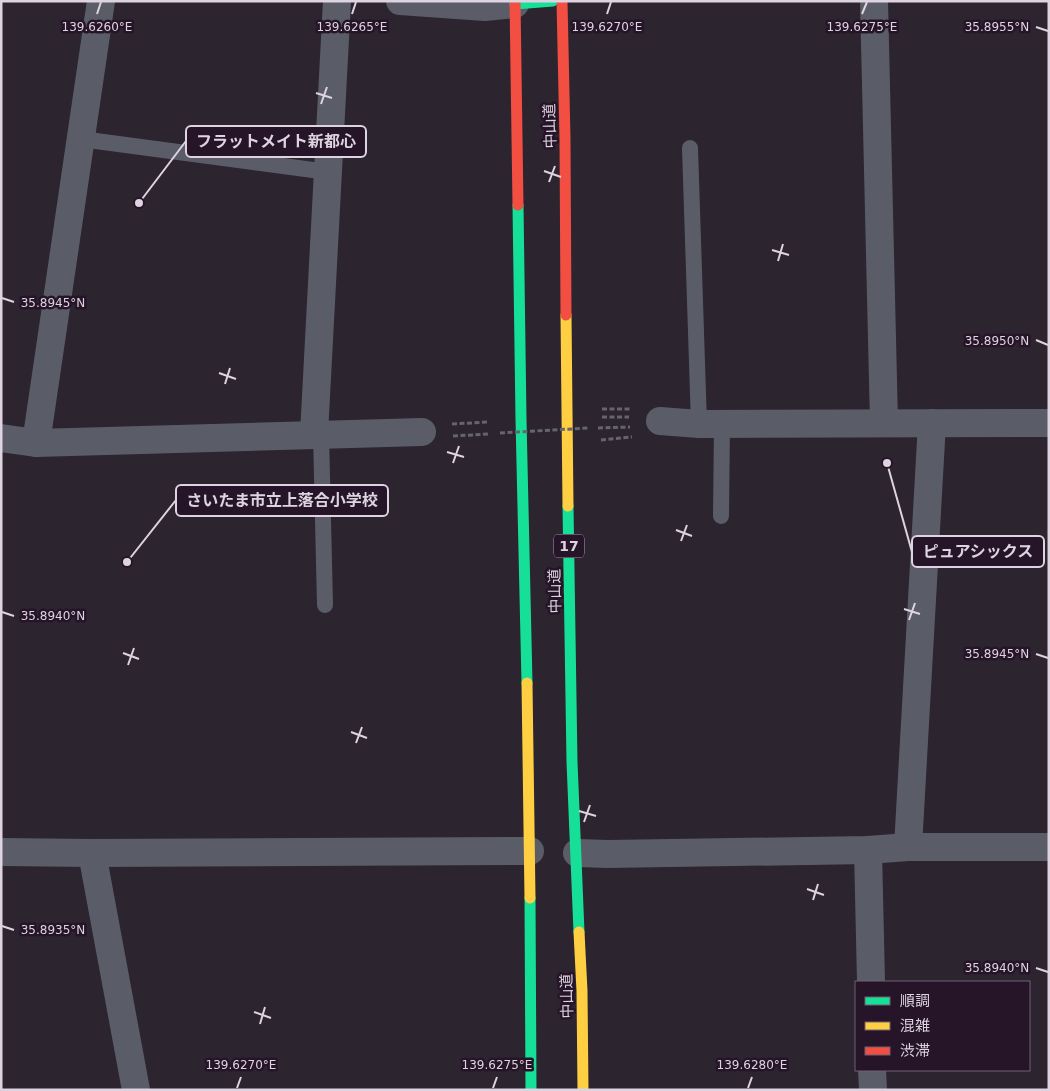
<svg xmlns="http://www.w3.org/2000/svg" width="1050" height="1091" font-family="'DejaVu Sans','Noto Sans JP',sans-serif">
	<rect width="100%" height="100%" fill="#2c242f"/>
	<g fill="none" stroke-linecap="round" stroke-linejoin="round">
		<g stroke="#64656f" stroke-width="3" stroke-dasharray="5 2.5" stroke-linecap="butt">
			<path d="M 602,409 L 631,409"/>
			<path d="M 602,417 L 629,417"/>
			<path d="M 452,424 L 488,422"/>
			<path d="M 598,428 L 630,427"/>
			<path d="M 453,436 L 489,434"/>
			<path d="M 601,440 L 632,437"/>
		</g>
		<g stroke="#5a5d67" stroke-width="16">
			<path d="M 81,139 L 328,172"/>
			<path d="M 690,148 L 699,424"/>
			<path d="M 321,434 L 325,605"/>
			<path d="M 721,516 L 722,424"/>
		</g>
		<g stroke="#5a5d67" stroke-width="28">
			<path d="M 400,1 L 485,7 L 515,4"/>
			<path d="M 874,1 L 884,423"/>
			<path d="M 660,421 L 699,424 L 1049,423"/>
			<path d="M 314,434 L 337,1"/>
			<path d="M 1,438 L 36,443 L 422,432"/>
			<path d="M 36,443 L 101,1"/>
			<path d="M 908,847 L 932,423"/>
			<path d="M 868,850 L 871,982"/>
			<path d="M 1,852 L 92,853 L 530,851"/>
			<path d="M 92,853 L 136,1090"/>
			<path d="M 577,853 L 608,854 L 868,850 L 908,847 L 1049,847"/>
			<path d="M 872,1070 L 873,1090"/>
		</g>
		<g stroke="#16e098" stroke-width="11">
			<path d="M 515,4 L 553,1"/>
			<path d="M 518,205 L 521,419 L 527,683"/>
			<path d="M 568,506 L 572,762 L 579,932"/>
			<path d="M 530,898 L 531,1090"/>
		</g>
		<g stroke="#ffcf43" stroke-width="11">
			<path d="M 566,315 L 568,506"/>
			<path d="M 527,683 L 530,898"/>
			<path d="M 579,932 L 582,991 L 583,1090"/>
		</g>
		<g stroke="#f24e42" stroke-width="11">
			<path d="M 515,1 L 518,205"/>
			<path d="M 562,1 L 565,139 L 566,315"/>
		</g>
		<path stroke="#64656f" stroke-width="3" stroke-dasharray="5 2.5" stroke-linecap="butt" d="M 500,433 L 588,428"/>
	</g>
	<path fill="none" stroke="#ded3e0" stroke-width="2" d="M 97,14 L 101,2M 352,14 L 356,2M 607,14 L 611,2M 862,14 L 867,2M 1036,27 L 1048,31M 316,93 L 332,98M 321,104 L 327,87M 544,171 L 561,177M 549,182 L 555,166M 772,250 L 789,255M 778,261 L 783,244M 2,298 L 14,302M 1036,340 L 1048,345M 219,373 L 236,379M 225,384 L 230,368M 447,452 L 464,457M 453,463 L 459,446M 676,530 L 692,536M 681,541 L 687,525M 904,609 L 920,614M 2,612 L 14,616M 909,620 L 915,603M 123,653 L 139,659M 1036,654 L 1048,658M 128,665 L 134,648M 351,732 L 367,738M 356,743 L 362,727M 579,811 L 596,816M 584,822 L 590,805M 807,889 L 824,895M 813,900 L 818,884M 2,926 L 14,930M 1036,968 L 1048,972M 254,1012 L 271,1018M 260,1024 L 265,1007M 237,1088 L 241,1077M 493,1088 L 497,1077M 748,1088 L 752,1077"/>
	<g text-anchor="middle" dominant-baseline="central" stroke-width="5" stroke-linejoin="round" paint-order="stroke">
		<rect fill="#261528" stroke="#a79aa9" stroke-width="1" x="554" y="534.5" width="30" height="23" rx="4"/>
		<g font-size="14" font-weight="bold" fill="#ded3e0">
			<text x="569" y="546">17</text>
		</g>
		<g font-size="15" fill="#ded3e0" stroke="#261528">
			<text transform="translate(550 126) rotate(-92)">中山道</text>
			<text transform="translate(555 591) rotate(-91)">中山道</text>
			<text transform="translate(567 996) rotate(-91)">中山道</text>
		</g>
	</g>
	<g font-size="12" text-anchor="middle" fill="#ded3e0" stroke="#261528" stroke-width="5" stroke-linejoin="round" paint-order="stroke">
		<text x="997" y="31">35.8955°N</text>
		<text x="97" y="31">139.6260°E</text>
		<text x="352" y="31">139.6265°E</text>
		<text x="607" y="31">139.6270°E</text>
		<text x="862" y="31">139.6275°E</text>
		<text x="53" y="307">35.8945°N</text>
		<text x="997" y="345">35.8950°N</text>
		<text x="53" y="620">35.8940°N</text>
		<text x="997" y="658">35.8945°N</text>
		<text x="53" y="934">35.8935°N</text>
		<text x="997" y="972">35.8940°N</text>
		<text x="241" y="1069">139.6270°E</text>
		<text x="497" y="1069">139.6275°E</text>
		<text x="752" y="1069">139.6280°E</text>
	</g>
	<path fill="none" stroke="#ded3e0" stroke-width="2" d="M139 203L186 141M127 562L176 500M887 463L912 552"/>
	<g fill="#ded3e0" stroke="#261528" stroke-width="2">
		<circle cx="139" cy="203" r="5"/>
		<circle cx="127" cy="562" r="5"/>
		<circle cx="887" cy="463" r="5"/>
	</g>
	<g fill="#261528" stroke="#ded3e0" stroke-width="2">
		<rect x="186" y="126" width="180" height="31" rx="5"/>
		<rect x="176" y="485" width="212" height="31" rx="5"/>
		<rect x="912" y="536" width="132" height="31" rx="5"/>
	</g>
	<g font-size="16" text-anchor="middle" font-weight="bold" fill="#ded3e0">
		<text x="276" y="147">フラットメイト新都心</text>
		<text x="282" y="506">さいたま市立上落合小学校</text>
		<text x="978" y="557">ピュアシックス</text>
	</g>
	<rect width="1050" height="1091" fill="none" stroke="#ded3e0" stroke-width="5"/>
	<rect x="855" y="981" width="175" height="90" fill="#261528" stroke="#706172"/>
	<rect x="865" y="997" width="25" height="8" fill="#16e098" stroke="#706172"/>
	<text x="900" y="1006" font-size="15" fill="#ded3e0">順調</text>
	<rect x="865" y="1022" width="25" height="8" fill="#ffcf43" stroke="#706172"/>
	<text x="900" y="1031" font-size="15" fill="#ded3e0">混雑</text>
	<rect x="865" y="1047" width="25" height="8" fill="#f24e42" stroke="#706172"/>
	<text x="900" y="1056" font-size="15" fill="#ded3e0">渋滞</text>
</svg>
